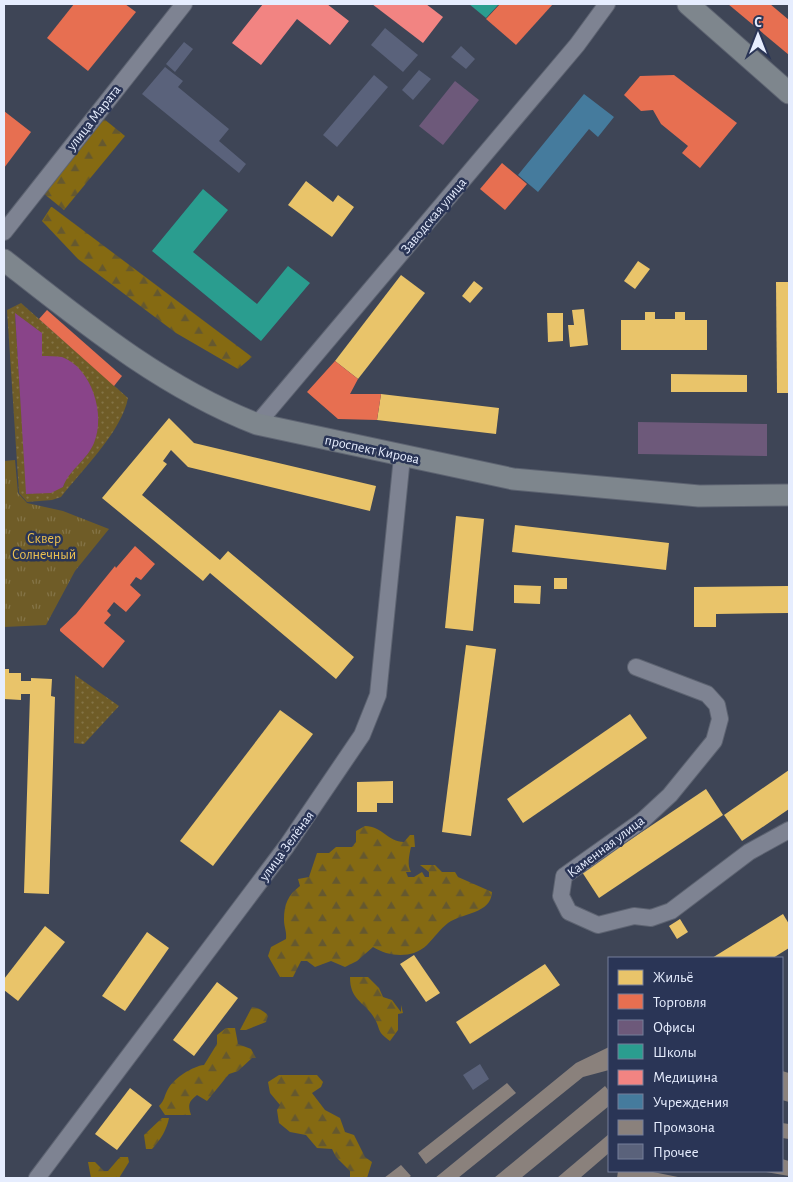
<svg xmlns="http://www.w3.org/2000/svg" width="793" height="1182" font-family="'Alegreya Sans',sans-serif">
	<defs>
		<pattern id="grass-dots" width="8" height="8" patternUnits="userSpaceOnUse" patternTransform="scale(1.25)"><rect width="8" height="8" fill="#6f5c27"/><path d="M2 2h.1M6 6h.1" fill="none" stroke="#847447" stroke-width="1.8" stroke-linecap="round"/></pattern>
		<pattern id="forest-firs" width="22" height="20" patternUnits="userSpaceOnUse" patternTransform="scale(1.25)"><rect width="22" height="20" fill="#856a12"/><path d="M5 1l3.5 6h-7zM16 11l3.5 6h-7z" fill="#65582f"/></pattern>
		<pattern id="park-tufts" width="24" height="20" patternUnits="userSpaceOnUse" patternTransform="scale(1.25)"><rect width="24" height="20" fill="#6f5c27"/><path d="M3 7l-1-3M5 7V3M7 7l1-3M15 17l-1-3M17 17v-4M19 17l1-3" fill="none" stroke="#847447"/></pattern>
	</defs>
	<rect width="100%" height="100%" fill="#3e4556"/>
	<g fill="url(#grass-dots)" fill-rule="evenodd">
		<path d="M 21,303 L 128,398 C 122,431 82,470 61,497 L 52,500 L 27,502 L 19,493 L 7,310 ZM 15,314 L 42,356 L 62,358 L 75,467 L 67,475 L 63,487 L 27,494 Z"/>
		<path d="M 75,675 L 119,706 L 84,744 L 74,743 Z"/>
	</g>
	<g fill="url(#forest-firs)">
		<path d="M 104,119 L 125,136 L 64,210 L 43,193 Z"/>
		<path d="M 51,207 L 52,207 L 252,357 L 238,369 L 176,333 L 78,259 L 42,221 Z"/>
		<path d="M 365,826 C 382,826 388,842 404,842 L 410,835 L 414,835 L 415,847 L 411,847 C 409,856 407,865 411,872 L 406,872 L 408,877 L 414,877 L 422,872 L 425,877 L 429,877 L 429,872 L 420,865 L 435,865 L 442,872 L 455,872 L 458,877 L 492,892 C 491,914 462,913 448,923 C 440,929 434,938 427,945 C 412,959 389,957 373,947 L 357,961 L 345,967 L 331,961 L 315,967 L 307,961 L 301,961 L 293,977 L 280,977 L 268,956 L 271,947 L 286,939 C 287,932 284,927 284,920 C 284,904 288,895 300,886 L 298,879 L 309,877 L 317,853 L 329,853 L 336,847 L 352,847 L 356,842 L 356,831 Z"/>
		<path d="M 350,977 L 368,977 L 379,988 L 383,997 L 392,1000 L 401,1012 L 401,1005 L 403,1013 L 398,1014 L 398,1030 L 390,1041 C 375,1030 382,1030 373,1016 C 363,1001 350,1000 350,977 Z"/>
		<path d="M 252,1007 C 257,1007 266,1012 268,1016 L 266,1022 L 246,1030 L 240,1030 Z"/>
		<path d="M 226,1028 L 235,1028 L 238,1044 L 251,1049 L 256,1058 L 252,1058 L 238,1071 L 229,1074 L 207,1101 L 197,1095 C 188,1102 188,1105 191,1115 L 165,1115 L 159,1106 C 165,1100 164,1096 168,1089 C 174,1078 193,1066 204,1065 L 217,1044 L 217,1035 Z"/>
		<path d="M 279,1075 L 317,1075 L 323,1082 L 321,1087 L 312,1093 L 325,1110 L 340,1118 L 345,1132 L 354,1135 L 365,1157 L 372,1162 L 367,1178 L 350,1178 L 350,1171 L 336,1157 L 332,1149 L 317,1148 L 306,1135 L 290,1132 L 279,1123 L 277,1110 L 280,1105 L 270,1093 L 268,1082 Z"/>
		<path d="M 162,1118 L 169,1118 C 167,1129 160,1141 152,1149 L 146,1149 L 144,1135 Z"/>
		<path d="M 120,1157 L 128,1157 L 129,1162 L 119,1178 L 91,1178 L 88,1162 L 95,1162 L 104,1171 L 108,1171 Z"/>
	</g>
	<path fill="url(#park-tufts)" d="M 15,460 L 18,493 L 27,503 L 63,511 L 109,529 L 75,571 L 46,625 L 4,627 L 4,461 Z"/>
	<path fill="#894489" d="M 15,313 L 42,333 L 42,356 C 48,356 56,356 62,357 C 92,368 106,415 94,443 C 87,460 69,470 63,487 L 51,493 L 26,494 Z"/>
	<g fill="#e9c46a">
		<path d="M 306,181 L 333,202 L 338,195 L 354,207 L 332,237 L 288,205 Z"/>
		<path d="M 638,261 L 650,269 L 635,289 L 624,281 Z"/>
		<path d="M 401,275 L 425,293 L 358,379 L 335,361 Z"/>
		<path d="M 474,281 L 483,288 L 470,303 L 462,296 Z"/>
		<path d="M 776,282 L 789,282 L 789,393 L 777,393 Z"/>
		<path d="M 584,309 L 588,345 L 570,347 L 568,325 L 574,325 L 572,310 Z"/>
		<path d="M 645,312 L 655,312 L 655,319 L 675,319 L 675,312 L 685,312 L 685,320 L 707,320 L 707,350 L 621,350 L 621,320 L 645,320 Z"/>
		<path d="M 547,313 L 563,313 L 563,341 L 548,342 Z"/>
		<path d="M 671,374 L 747,375 L 747,392 L 671,392 Z"/>
		<path d="M 381,394 L 499,408 L 496,434 L 377,420 Z"/>
		<path d="M 169,418 L 194,443 L 376,486 L 370,511 L 188,467 L 171,450 L 163,461 L 167,464 L 142,495 L 220,560 L 228,551 L 354,657 L 336,679 L 210,573 L 203,581 L 102,498 Z"/>
		<path d="M 456,516 L 484,519 L 473,631 L 445,628 Z"/>
		<path d="M 515,525 L 669,543 L 666,570 L 512,552 Z"/>
		<rect x="554" y="578" width="13" height="11"/>
		<path d="M 514,585 L 541,586 L 540,604 L 514,603 Z"/>
		<path d="M 789,586 L 789,613 L 716,614 L 716,627 L 694,627 L 694,587 Z"/>
		<path d="M 466,645 L 496,649 L 471,836 L 442,832 Z"/>
		<path d="M 4,669 L 9,669 L 9,673 L 21,673 L 21,681 L 31,681 L 31,678 L 52,679 L 51,696 L 55,697 L 49,894 L 24,893 L 30,694 L 21,694 L 21,700 L 4,699 Z"/>
		<path d="M 280,710 L 313,734 L 213,866 L 180,841 Z"/>
		<path d="M 630,714 L 647,738 L 523,823 L 507,799 Z"/>
		<path d="M 789,770 L 789,809 L 742,841 L 724,815 Z"/>
		<path d="M 393,781 L 393,803 L 377,803 L 377,812 L 357,812 L 357,782 Z"/>
		<path d="M 706,789 L 723,815 L 599,898 L 582,872 Z"/>
		<path d="M 783,914 L 789,924 L 789,948 L 773,958 L 712,958 Z"/>
		<path d="M 680,919 L 688,932 L 677,939 L 669,926 Z"/>
		<path d="M 45,926 L 65,942 L 18,1001 L 4,990 L 4,979 Z"/>
		<path d="M 147,932 L 169,948 L 125,1011 L 102,996 Z"/>
		<path d="M 414,955 L 440,993 L 426,1002 L 400,964 Z"/>
		<path d="M 545,964 L 560,985 L 470,1044 L 456,1022 Z"/>
		<path d="M 217,982 L 238,998 L 194,1056 L 173,1040 Z"/>
		<path d="M 130,1088 L 152,1105 L 117,1150 L 95,1134 Z"/>
	</g>
	<g fill="#e76f51">
		<path d="M 74,4 L 125,4 L 136,12 L 88,71 L 47,38 Z"/>
		<path d="M 500,4 L 553,4 L 516,45 L 486,19 Z"/>
		<path d="M 728,4 L 770,4 L 789,20 L 789,55 Z"/>
		<path d="M 674,75 L 737,123 L 700,168 L 682,153 L 688,146 L 661,124 L 653,110 L 641,111 L 624,95 L 640,76 Z"/>
		<path d="M 4,111 L 31,132 L 4,168 Z"/>
		<path d="M 502,163 L 527,184 L 505,210 L 480,189 Z"/>
		<path d="M 47,310 L 122,376 L 114,386 L 39,319 Z"/>
		<path d="M 335,361 L 358,379 L 350,394 L 381,394 L 377,420 L 338,419 L 307,392 Z"/>
		<path d="M 135,546 L 155,564 L 141,580 L 136,577 L 130,585 L 141,595 L 126,612 L 114,602 L 107,611 L 111,615 L 104,623 L 125,641 L 103,668 L 60,631 L 60,629 L 76,614 L 115,566 L 116,568 Z"/>
	</g>
	<g fill="#6d597a">
		<path d="M 455,81 L 479,100 L 443,145 L 419,126 Z"/>
		<path d="M 638,422 L 767,424 L 767,456 L 638,454 Z"/>
	</g>
	<g fill="#2a9d8f">
		<path d="M 469,4 L 499,4 L 486,18 Z"/>
		<path d="M 203,189 L 228,210 L 193,252 L 257,304 L 288,266 L 310,283 L 261,341 L 152,251 Z"/>
	</g>
	<g fill="#f28482">
		<path d="M 263,4 L 327,4 L 349,21 L 330,45 L 297,19 L 261,65 L 232,43 Z"/>
		<path d="M 372,4 L 426,4 L 443,17 L 423,43 Z"/>
	</g>
	<path fill="#457b9d" d="M 584,94 L 614,117 L 598,137 L 589,129 L 538,192 L 518,175 Z"/>
	<g fill="#8a817c">
		<path d="M 609,1047 L 609,1070 L 583,1077 L 458,1178 L 435,1178 L 576,1063 Z"/>
		<path d="M 782,1071 L 789,1073 L 789,1102 L 782,1100 Z"/>
		<path d="M 507,1083 L 516,1093 L 426,1164 L 418,1153 Z"/>
		<path d="M 605,1086 L 609,1091 L 609,1106 L 521,1178 L 494,1178 Z"/>
		<path d="M 782,1123 L 789,1124 L 789,1139 L 782,1138 Z"/>
		<path d="M 609,1134 L 609,1153 L 580,1178 L 557,1178 Z"/>
		<path d="M 782,1159 L 789,1161 L 789,1176 L 766,1172 L 782,1171 Z"/>
		<path d="M 401,1165 L 411,1176 L 408,1178 L 384,1178 Z"/>
		<path d="M 618,1171 L 648,1171 L 683,1178 L 617,1178 Z"/>
	</g>
	<g fill="#5a627b">
		<path d="M 385,28 L 418,55 L 403,72 L 371,45 Z"/>
		<path d="M 184,42 L 193,49 L 175,72 L 166,64 Z"/>
		<path d="M 461,46 L 475,59 L 466,69 L 451,57 Z"/>
		<path d="M 165,67 L 183,81 L 178,87 L 229,129 L 219,141 L 246,164 L 239,173 L 142,94 Z"/>
		<path d="M 419,70 L 431,79 L 413,100 L 402,90 Z"/>
		<path d="M 374,75 L 388,87 L 337,147 L 323,135 Z"/>
		<path d="M 480,1064 L 489,1079 L 473,1090 L 463,1075 Z"/>
	</g>
	<g fill="none" stroke-linecap="round" stroke-linejoin="round">
		<g stroke="#5d6371" stroke-width="18">
			<g id="minor">
				<path d="M 4,232 L 184,4"/>
				<path d="M 257,424 L 577,45 L 607,4"/>
				<path d="M 636,667 L 707,694 L 717,705 L 720,719 L 714,741 L 670,795 L 643,820 L 564,876 L 561,896 L 569,912 L 598,925 L 634,916 L 651,918 L 671,911 L 749,852 L 789,830"/>
				<path d="M 37,1178 L 286,847 L 362,735 L 378,695 L 402,457"/>
			</g>
		</g>
		<g stroke="#5d6371" stroke-width="23">
			<g id="major">
				<path d="M 688,4 L 789,93"/>
				<path d="M 4,260 C 83,322 162,387 257,424 L 513,479 L 699,496 L 789,495"/>
			</g>
		</g>
		<use href="#minor" stroke="#7e8392" stroke-width="16"/>
		<use href="#major" stroke="#7e868d" stroke-width="21"/>
	</g>
	<g text-anchor="middle" dominant-baseline="central" stroke-width="5" stroke-linejoin="round" paint-order="stroke">
		<g font-size="14" fill="#e6edfe" stroke="#2a3556">
			<text transform="translate(94 118) rotate(-52)">улица Марата</text>
			<text transform="translate(434 216) rotate(-50)">Заводская улица</text>
			<text transform="translate(372 450) rotate(12)">проспект Кирова</text>
			<text transform="translate(287 846) rotate(-54)">улица Зелёная</text>
			<text transform="translate(606 847) rotate(-37)">Каменная улица</text>
		</g>
		<g font-size="14" fill="#ecc151" stroke="#2a3556">
			<text x="44" y="539">Сквер<tspan x="44" dy="16">Солнечный</tspan></text>
		</g>
	</g>
	<rect width="793" height="1182" fill="none" stroke="#e6edfe" stroke-width="10"/>
	<rect x="608" y="957" width="175" height="215" fill="#2a3556" stroke="#757f99"/>
	<rect x="618" y="970" width="25" height="15" fill="#e9c46a" stroke="#757f99"/>
	<text x="653" y="982" font-size="15" fill="#e6edfe">Жильё</text>
	<rect x="618" y="994" width="25" height="15" fill="#e76f51" stroke="#757f99"/>
	<text x="653" y="1007" font-size="15" fill="#e6edfe">Торговля</text>
	<rect x="618" y="1020" width="25" height="15" fill="#6d597a" stroke="#757f99"/>
	<text x="653" y="1032" font-size="15" fill="#e6edfe">Офисы</text>
	<rect x="618" y="1044" width="25" height="15" fill="#2a9d8f" stroke="#757f99"/>
	<text x="653" y="1057" font-size="15" fill="#e6edfe">Школы</text>
	<rect x="618" y="1070" width="25" height="15" fill="#f28482" stroke="#757f99"/>
	<text x="653" y="1082" font-size="15" fill="#e6edfe">Медицина</text>
	<rect x="618" y="1094" width="25" height="15" fill="#457b9d" stroke="#757f99"/>
	<text x="653" y="1107" font-size="15" fill="#e6edfe">Учреждения</text>
	<rect x="618" y="1120" width="25" height="15" fill="#8a817c" stroke="#757f99"/>
	<text x="653" y="1132" font-size="15" fill="#e6edfe">Промзона</text>
	<rect x="618" y="1144" width="25" height="15" fill="#5a627b" stroke="#757f99"/>
	<text x="653" y="1157" font-size="15" fill="#e6edfe">Прочее</text>
	<g transform="translate(758 35)" stroke="#2a3556" stroke-width="4" paint-order="stroke">
	<path d="M0-4L9 19L0 12L-9 19Z" fill="#e6edfe"/>
	<text y="-8" font-size="14" font-weight="bold" text-anchor="middle" fill="#e6edfe">С</text>
	</g>
</svg>
